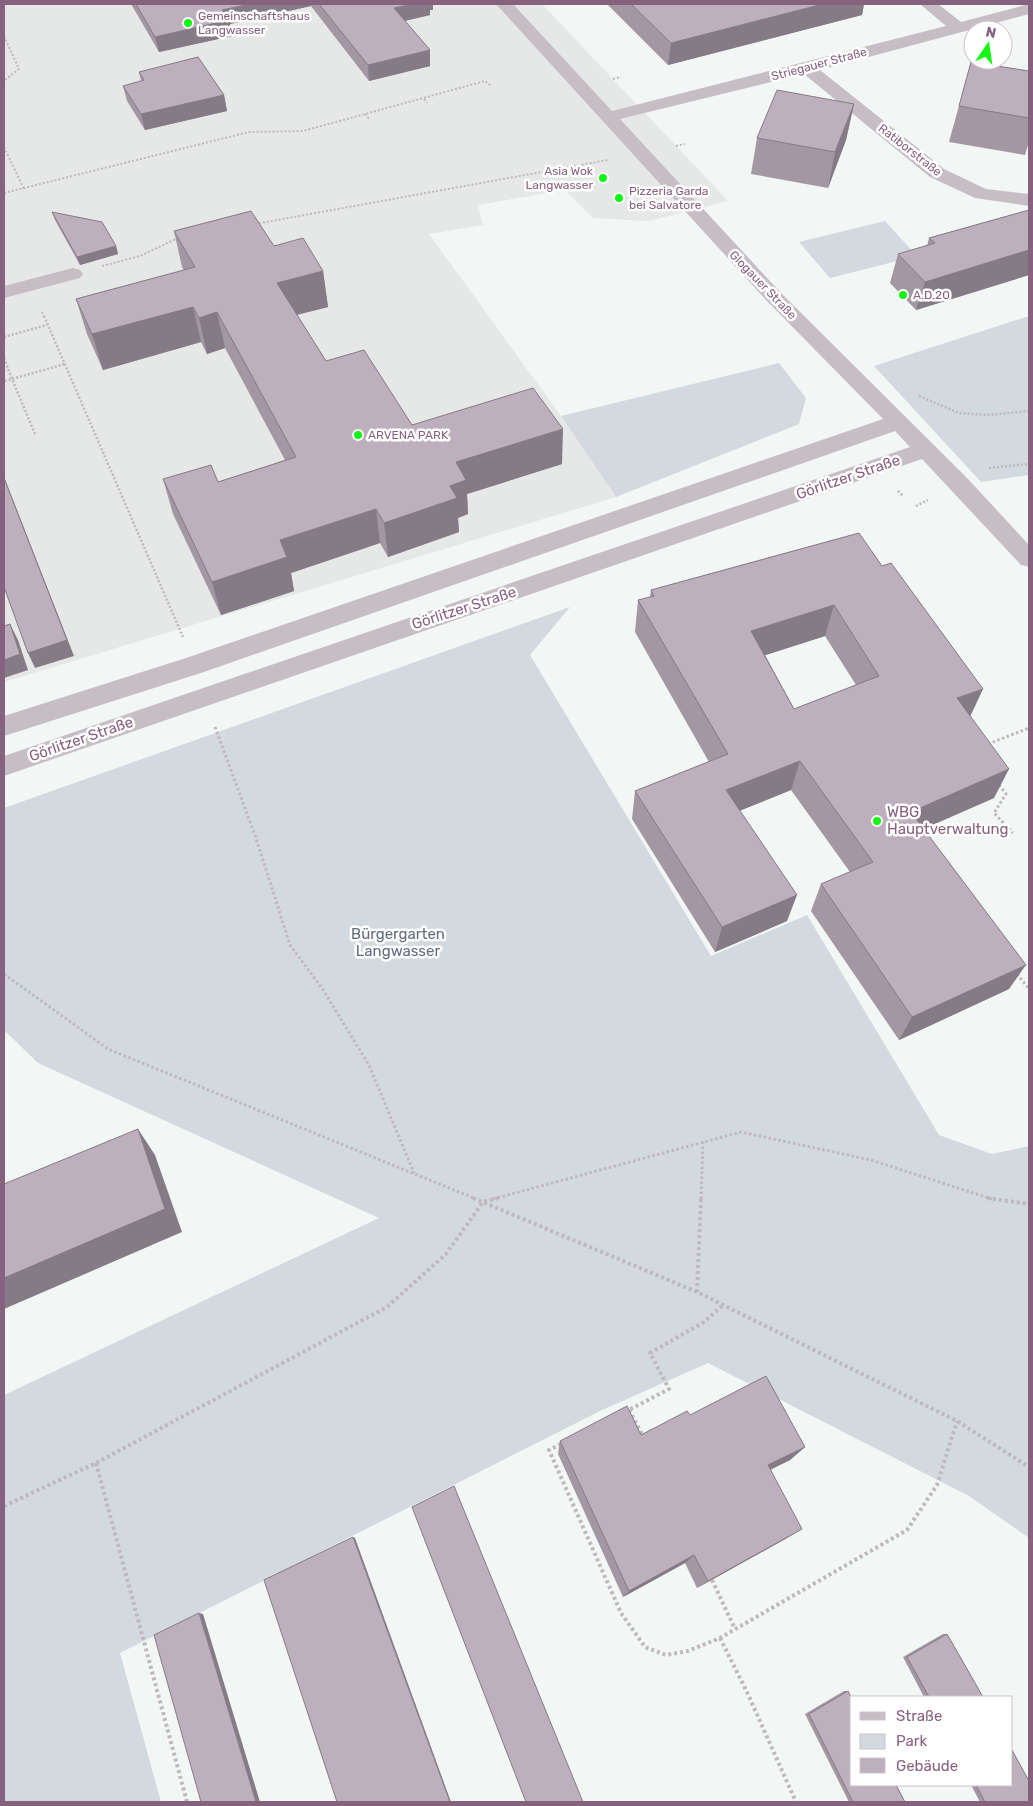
<svg xmlns="http://www.w3.org/2000/svg" width="1033" height="1806" font-family="Rubik,sans-serif">
	<rect width="100%" height="100%" fill="#f2f6f5"/>
	<path fill="#e6e7e7" d="M 4,4 L 542,4 L 728,201 L 649,221 L 593,218 L 565,190 L 478,205 L 483,225 L 429,234 L 561,416 L 616,497 L 4,682 Z"/>
	<g fill="#d3dadf">
		<path d="M 885,221 L 917,256 L 830,278 L 799,242 Z"/>
		<path d="M 1029,316 L 1029,475 L 981,482 L 874,366 Z"/>
		<path d="M 779,363 L 806,398 L 799,424 L 616,497 L 561,416 Z"/>
		<path d="M 570,607 L 530,655 L 711,956 L 807,915 L 939,1135 L 992,1154 L 1029,1146 L 1029,1538 L 969,1496 L 708,1363 L 600,1411 L 120,1653 L 161,1802 L 4,1802 L 4,1395 L 379,1218 L 38,1063 L 4,1030 L 4,808 Z"/>
	</g>
	<g fill="none" stroke-linecap="round" stroke-linejoin="round">
		<g stroke="#bfb8bd" stroke-width="2" stroke-dasharray="2 2" stroke-linecap="butt">
			<path d="M 4,36 L 19,69 L 4,81"/>
			<path d="M 613,79 L 621,77"/>
			<path d="M 424,99 L 427,103"/>
			<path d="M 365,114 L 369,119"/>
			<path d="M 676,146 L 685,144"/>
			<path d="M 4,147 L 24,189"/>
			<path d="M 4,193 L 249,132 L 303,131 L 485,81 L 491,86"/>
			<path d="M 255,224 L 608,160"/>
			<path d="M 102,266 L 140,256 L 178,238"/>
			<path d="M 42,312 L 44,317"/>
		</g>
		<g stroke="#bfb8bd" stroke-width="2.5" stroke-dasharray="2 2" stroke-linecap="butt">
			<path d="M 44,316 L 183,637"/>
			<path d="M 4,337 L 47,325"/>
			<path d="M 4,358 L 12,379 L 4,381"/>
			<path d="M 919,396 L 959,413 L 987,415 L 1029,411"/>
			<path d="M 35,434 L 12,379 L 65,364"/>
			<path d="M 989,468 L 1029,464"/>
			<path d="M 898,491 L 903,496"/>
			<path d="M 916,506 L 928,500"/>
		</g>
		<g stroke="#bfb8bd" stroke-width="3" stroke-dasharray="2.5 2.5" stroke-linecap="butt">
			<path d="M 215,727 L 256,838 L 290,945 L 322,988 L 369,1065 L 414,1173"/>
			<path d="M 988,744 L 1029,728"/>
			<path d="M 999,785 L 1006,794 L 994,813 L 1013,833"/>
			<path d="M 4,974 L 108,1049 L 476,1199"/>
			<path d="M 1017,974 L 1029,989"/>
			<path d="M 493,1199 L 741,1132 L 871,1160 L 992,1199"/>
			<path d="M 701,1199 L 703,1142"/>
		</g>
		<g stroke="#bfb8bd" stroke-width="4" stroke-dasharray="3 3" stroke-linecap="butt">
			<path d="M 473,1198 L 697,1292 L 957,1421 L 1029,1467"/>
			<path d="M 987,1198 L 1029,1204"/>
			<path d="M 697,1292 L 701,1198"/>
			<path d="M 629,1410 L 644,1438"/>
			<path d="M 625,1412 L 669,1389 L 650,1353 L 704,1322 L 723,1305"/>
			<path d="M 561,1444 L 549,1450 L 621,1613 L 645,1647 L 666,1655 L 688,1651 L 720,1638 L 907,1530 L 937,1485 L 957,1421"/>
			<path d="M 96,1463 L 187,1802"/>
			<path d="M 4,1506 L 96,1463 L 387,1307 L 446,1254 L 483,1202 L 498,1198"/>
			<path d="M 712,1580 L 735,1629"/>
			<path d="M 720,1638 L 747,1692 L 796,1802"/>
		</g>
		<g fill="#c7bec5" fill-rule="evenodd">
			<path d="M 496,4 L 513,4 L 612,111 L 946,26 L 920,4 L 938,4 L 961,22 L 1029,4 L 1029,14 L 820,70 L 944,169 L 986,189 L 1029,194 L 1029,206 L 975,198 L 930,177 L 804,74 L 620,119 L 781,293 L 968,479 L 1029,545 L 1029,567 L 1021,565 L 922,459 L 4,776 L 4,756 L 910,447 L 895,431 L 204,672 L 4,736 L 4,716 L 186,658 L 883,419 L 767,301 Z"/>
			<path d="M 73,268 L 80,270 L 83,274 L 80,278 L 4,298 L 4,286 Z"/>
		</g>
	</g>
	<g fill="#a397a2" fill-rule="evenodd">
		<path d="M 131,4 L 433,4 L 433,10 L 430,10 L 430,15 L 405,21 L 430,50 L 430,66 L 369,81 L 311,6 L 230,24 L 232,36 L 159,52 Z"/>
		<path d="M 607,4 L 864,4 L 862,15 L 668,65 Z"/>
		<path d="M 971,62 L 1029,71 L 1029,142 L 1025,155 L 949,142 Z"/>
		<path d="M 139,72 L 224,95 L 227,111 L 145,130 L 127,101 L 123,86 L 141,81 Z"/>
		<path d="M 854,104 L 846,140 L 828,188 L 751,174 L 757,138 Z"/>
		<path d="M 1029,210 L 1029,275 L 916,310 L 890,283 L 898,254 L 927,246 L 929,238 Z"/>
		<path d="M 52,212 L 116,246 L 118,254 L 80,265 L 55,220 Z"/>
		<path d="M 174,231 L 274,246 L 323,271 L 328,307 L 297,315 L 326,361 L 412,425 L 562,464 L 467,494 L 468,514 L 458,518 L 459,532 L 388,557 L 380,543 L 291,573 L 294,591 L 221,615 L 173,514 L 163,479 L 218,482 L 285,460 L 225,348 L 207,354 L 201,342 L 103,370 L 87,334 L 76,299 L 184,270 L 182,267 Z"/>
		<path d="M 859,533 L 970,716 L 994,798 L 923,829 L 1009,989 L 899,1040 L 811,911 L 821,884 L 850,872 L 791,790 L 739,811 L 787,921 L 715,952 L 632,819 L 635,791 L 709,762 L 635,632 L 638,600 L 650,597 L 651,590 ZM 825,636 L 856,685 L 794,709 L 765,655 Z"/>
		<path d="M 690,1415 L 805,1447 L 790,1460 L 771,1469 L 787,1538 L 697,1588 L 685,1563 L 623,1597 L 558,1454 L 560,1441 L 641,1435 Z"/>
		<path d="M 943,1634 L 947,1634 L 983,1697 L 924,1697 L 903,1657 Z"/>
		<path d="M 844,1691 L 848,1691 L 905,1802 L 849,1802 L 805,1714 Z"/>
		<path d="M 971,1785 L 1012,1785 L 1029,1802 L 980,1802 Z"/>
	</g>
	<g fill="#847b84">
		<path d="M 250,4 L 311,4 L 311,6 L 230,24 L 232,36 L 159,52 L 155,37 L 222,10 Z"/>
		<path d="M 413,4 L 433,4 L 433,10 L 430,10 L 430,15 L 395,23 L 394,8 Z"/>
		<path d="M 823,4 L 864,4 L 862,15 L 668,65 L 671,43 Z"/>
		<path d="M 430,50 L 430,66 L 369,81 L 368,65 Z"/>
		<path d="M 224,95 L 227,111 L 145,130 L 141,114 Z"/>
		<path d="M 854,104 L 846,140 L 828,188 L 835,152 Z"/>
		<path d="M 116,246 L 118,254 L 80,265 L 77,257 Z"/>
		<path d="M 1029,250 L 1029,275 L 916,310 L 925,282 Z"/>
		<path d="M 323,271 L 328,307 L 283,318 L 277,283 Z"/>
		<path d="M 193,307 L 201,342 L 103,370 L 92,334 Z"/>
		<path d="M 217,312 L 225,348 L 207,354 L 199,318 Z"/>
		<path d="M 563,429 L 562,464 L 467,494 L 468,514 L 458,518 L 459,532 L 388,557 L 384,523 L 450,486 L 456,462 Z"/>
		<path d="M 4,477 L 74,656 L 35,668 L 28,653 Z"/>
		<path d="M 376,509 L 380,543 L 291,573 L 294,591 L 221,615 L 212,582 L 280,540 Z"/>
		<path d="M 834,605 L 825,636 L 744,662 L 751,631 Z"/>
		<path d="M 10,624 L 18,640 L 28,670 L 4,678 L 4,660 Z"/>
		<path d="M 983,689 L 969,719 L 957,698 Z"/>
		<path d="M 800,761 L 791,790 L 719,819 L 726,790 Z"/>
		<path d="M 1009,769 L 994,798 L 898,840 L 911,812 Z"/>
		<path d="M 797,895 L 787,921 L 715,952 L 722,927 Z"/>
		<path d="M 1026,965 L 1009,989 L 899,1040 L 912,1017 Z"/>
		<path d="M 138,1129 L 155,1155 L 182,1232 L 4,1309 L 4,1278 Z"/>
		<path d="M 805,1447 L 790,1460 L 756,1477 L 768,1465 Z"/>
		<path d="M 802,1529 L 787,1538 L 697,1588 L 708,1581 Z"/>
		<path d="M 353,1537 L 355,1538 L 451,1802 L 450,1802 Z"/>
		<path d="M 694,1555 L 685,1563 L 623,1597 L 629,1591 Z"/>
		<path d="M 199,1613 L 203,1614 L 260,1802 L 256,1802 Z"/>
	</g>
	<g fill="#bdb0bc" stroke="#847b84" fill-rule="evenodd">
		<path d="M 136,4 L 250,4 L 222,10 L 229,20 L 155,37 Z"/>
		<path d="M 319,4 L 413,4 L 394,8 L 430,50 L 368,65 Z"/>
		<path d="M 631,4 L 823,4 L 671,43 Z"/>
		<path d="M 198,57 L 224,95 L 141,114 L 123,86 L 144,80 L 139,72 Z"/>
		<path d="M 971,62 L 1029,71 L 1029,118 L 959,106 Z"/>
		<path d="M 777,90 L 854,104 L 835,152 L 757,138 Z"/>
		<path d="M 1029,210 L 1029,250 L 925,282 L 898,254 L 935,243 L 929,238 Z"/>
		<path d="M 251,211 L 274,246 L 303,238 L 323,271 L 277,283 L 326,361 L 364,350 L 412,425 L 533,388 L 563,429 L 456,462 L 466,480 L 450,486 L 457,498 L 384,523 L 376,509 L 280,540 L 287,557 L 212,582 L 163,479 L 211,465 L 218,482 L 296,457 L 217,312 L 199,318 L 193,307 L 92,334 L 76,299 L 195,267 L 174,231 Z"/>
		<path d="M 52,212 L 102,222 L 116,246 L 77,257 Z"/>
		<path d="M 4,478 L 67,640 L 28,653 L 4,587 Z"/>
		<path d="M 859,533 L 882,566 L 891,563 L 983,689 L 957,698 L 1009,769 L 911,812 L 1026,965 L 912,1017 L 821,884 L 873,862 L 800,761 L 726,790 L 797,895 L 722,927 L 635,791 L 728,754 L 638,600 L 654,596 L 651,590 ZM 834,605 L 879,676 L 794,709 L 751,631 Z"/>
		<path d="M 10,624 L 20,654 L 4,660 L 4,626 Z"/>
		<path d="M 138,1129 L 165,1209 L 4,1278 L 4,1184 Z"/>
		<path d="M 766,1376 L 805,1447 L 768,1465 L 802,1529 L 708,1581 L 694,1555 L 629,1591 L 560,1441 L 627,1406 L 641,1435 L 687,1411 L 690,1415 Z"/>
		<path d="M 454,1486 L 583,1802 L 526,1802 L 412,1507 Z"/>
		<path d="M 353,1537 L 450,1802 L 337,1802 L 264,1580 Z"/>
		<path d="M 199,1613 L 256,1802 L 201,1802 L 154,1635 Z"/>
		<path d="M 947,1634 L 983,1697 L 929,1697 L 907,1657 Z"/>
		<path d="M 848,1691 L 852,1699 L 852,1785 L 896,1785 L 905,1802 L 853,1802 L 809,1714 Z"/>
		<path d="M 1012,1750 L 1029,1781 L 1029,1802 L 985,1802 L 976,1785 L 1012,1785 Z"/>
	</g>
	<g fill="#13f613" stroke="#fff" stroke-width="2">
		<circle cx="188" cy="23" r="5"/>
		<circle cx="603" cy="178" r="5"/>
		<circle cx="619" cy="198" r="5"/>
		<circle cx="903" cy="295" r="5"/>
		<circle cx="358" cy="435" r="5"/>
		<circle cx="877" cy="821" r="5"/>
	</g>
	<g text-anchor="middle" dominant-baseline="central" stroke-width="5" stroke-linejoin="round" paint-order="stroke">
		<g font-size="12" fill="#87627f" stroke="#fff" text-anchor="start">
			<text x="198" y="16">Gemeinschaftshaus<tspan x="198" dy="14">Langwasser</tspan></text>
			<text x="593" y="171" text-anchor="end">Asia Wok<tspan x="593" dy="14">Langwasser</tspan></text>
			<text x="629" y="191">Pizzeria Garda<tspan x="629" dy="14">bei Salvatore</tspan></text>
			<text x="913" y="295">A.D.20</text>
			<text x="368" y="435">ARVENA PARK</text>
		</g>
		<g font-size="12" fill="#87627f" stroke="#fff">
			<text transform="translate(819 64) rotate(-15)">Striegauer Straße</text>
			<text transform="translate(910 150) rotate(38)">Ratiborstraße</text>
			<text transform="translate(763 285) rotate(46)">Glogauer Straße</text>
		</g>
		<g font-size="15" fill="#87627f" stroke="#fff">
			<text transform="translate(848 477) rotate(-19)">Görlitzer Straße</text>
			<text transform="translate(464 608) rotate(-18)">Görlitzer Straße</text>
			<text transform="translate(81 739) rotate(-19)">Görlitzer Straße</text>
		</g>
		<g font-size="15" fill="#87627f" stroke="#fff" text-anchor="start">
			<text x="887" y="812">WBG<tspan x="887" dy="17">Hauptverwaltung</tspan></text>
		</g>
		<g font-size="15" fill="#616d7d" stroke="#fff">
			<text x="398" y="934">Bürgergarten<tspan x="398" dy="17">Langwasser</tspan></text>
		</g>
	</g>
	<rect width="1033" height="1806" fill="none" stroke="#87627f" stroke-width="10"/>
	<rect x="850" y="1696" width="162" height="90" fill="#ffffff" stroke="#cfc0cc"/>
	<rect x="860" y="1712" width="25" height="8" fill="#c7bec5" stroke="#cfc0cc"/>
	<text x="896" y="1721" font-size="15" fill="#87627f">Straße</text>
	<rect x="860" y="1734" width="25" height="15" fill="#d3dadf" stroke="#cfc0cc"/>
	<text x="896" y="1746" font-size="15" fill="#87627f">Park</text>
	<rect x="860" y="1758" width="25" height="15" fill="#bdb0bc" stroke="#cfc0cc"/>
	<text x="896" y="1771" font-size="15" fill="#87627f">Gebäude</text>
	<g transform="translate(988 45) rotate(13)"><circle r="24" fill="#ffffff" stroke="#cfc0cc"/>
	<path d="M0-4L9 19L0 12L-9 19Z" fill="#13f613"/>
	<text y="-8" font-size="14" font-weight="bold" text-anchor="middle" fill="#87627f">N</text>
	</g>
</svg>
